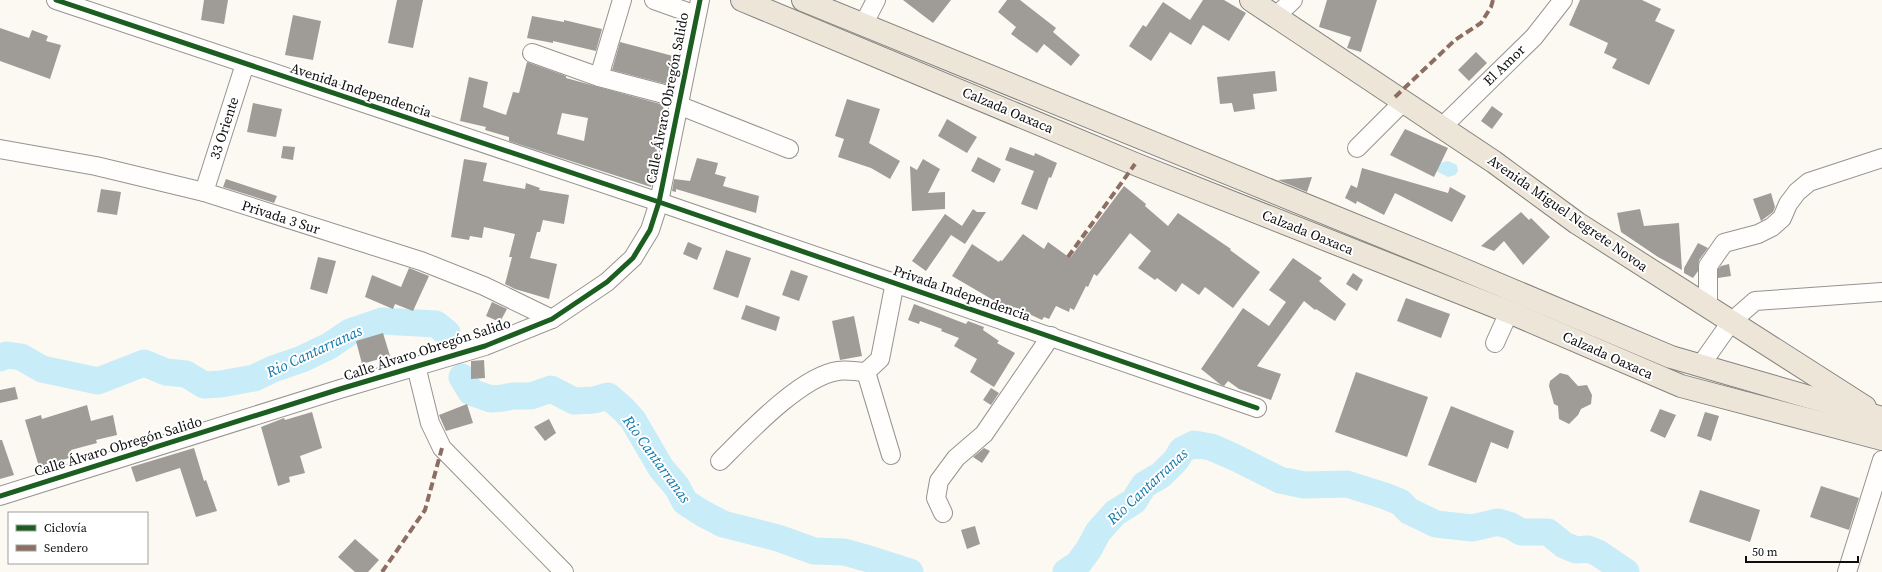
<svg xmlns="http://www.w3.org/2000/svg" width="1882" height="572" font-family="'Source Serif 4',serif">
	<rect width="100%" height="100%" fill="#fcf9f2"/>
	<path fill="#c8ecf8" d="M 1448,161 L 1457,165 L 1458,171 L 1455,175 L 1448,177 L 1436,171 L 1440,163 Z"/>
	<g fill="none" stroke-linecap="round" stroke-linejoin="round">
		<g stroke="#c8ecf8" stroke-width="27">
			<path d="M 0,358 L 7,355 L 21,357 L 42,369 L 98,381 L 144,363 L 166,372 L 186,374 L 204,385 L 221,384 L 254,378 L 273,369 L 302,359 L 329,346 L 350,332 L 382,321 L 436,324 L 447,333"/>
			<path d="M 462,377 L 471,392 L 491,399 L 503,398 L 513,396 L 531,396 L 551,389 L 574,401 L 594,400 L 608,396 L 623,409 L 633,420 L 661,468 L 677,487 L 685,502 L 702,513 L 723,524 L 778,538 L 814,551 L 844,552 L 866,558 L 910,572"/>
			<path d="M 1066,572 L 1078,564 L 1089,549 L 1098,532 L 1115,513 L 1134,501 L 1144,485 L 1161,475 L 1176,460 L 1182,450 L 1194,444 L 1211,447 L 1234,457 L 1280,480 L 1304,485 L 1347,484 L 1385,496 L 1400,502 L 1409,511 L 1436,524 L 1472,528 L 1498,522 L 1511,526 L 1521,532 L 1548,532 L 1564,545 L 1576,550 L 1588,549 L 1598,553 L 1626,572"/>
		</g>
	</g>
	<g fill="#9f9c98" fill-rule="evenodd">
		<path d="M 204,0 L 228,0 L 224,24 L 201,20 Z"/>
		<path d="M 397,0 L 423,0 L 413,48 L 388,43 Z"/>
		<path d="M 903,0 L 951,0 L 933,23 Z"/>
		<path d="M 1007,0 L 1020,0 L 1056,28 L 1053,32 L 1080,55 L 1071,66 L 1044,44 L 1037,53 L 1011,34 L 1016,27 L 998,12 Z"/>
		<path d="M 1203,0 L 1224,0 L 1246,13 L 1229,41 L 1203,25 L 1191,45 L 1170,32 L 1151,61 L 1129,46 L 1143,25 L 1146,27 L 1163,2 L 1190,20 Z"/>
		<path d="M 1327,0 L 1377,0 L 1361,52 L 1347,48 L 1351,37 L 1319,27 Z"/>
		<path d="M 1580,0 L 1642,0 L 1661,9 L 1655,21 L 1675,30 L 1649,85 L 1612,68 L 1617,59 L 1604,53 L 1608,43 L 1569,25 Z"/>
		<path d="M 293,15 L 321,21 L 313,60 L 285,55 Z"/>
		<path d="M 532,16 L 564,22 L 564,20 L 602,29 L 596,51 L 553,41 L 553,43 L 527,38 Z"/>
		<path d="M 0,28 L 29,38 L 32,30 L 48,36 L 46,41 L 61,45 L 50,79 L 0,61 Z"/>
		<path d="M 620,42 L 673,56 L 666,84 L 612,70 Z"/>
		<path d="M 1476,52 L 1487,63 L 1469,81 L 1458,70 Z"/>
		<path d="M 527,62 L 566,76 L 566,78 L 664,105 L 655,149 L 657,150 L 651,187 L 509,141 L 509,137 L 485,130 L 486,127 L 460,121 L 469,77 L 488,82 L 483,107 L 506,115 L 513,92 L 519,93 ZM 562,113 L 588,118 L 584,141 L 557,134 Z"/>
		<path d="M 1275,71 L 1277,91 L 1253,94 L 1255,109 L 1234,112 L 1232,103 L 1220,104 L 1217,77 Z"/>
		<path d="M 847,99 L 880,109 L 869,143 L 900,161 L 890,179 L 871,168 L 838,157 L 844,139 L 835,136 Z"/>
		<path d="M 253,103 L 282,109 L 276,137 L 247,132 Z"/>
		<path d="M 1492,106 L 1503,114 L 1492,129 L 1481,121 Z"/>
		<path d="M 947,119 L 977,137 L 967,153 L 938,136 Z"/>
		<path d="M 1405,129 L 1448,148 L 1434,177 L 1390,155 Z"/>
		<path d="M 283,146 L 295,147 L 293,160 L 281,158 Z"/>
		<path d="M 1010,147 L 1034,156 L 1035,153 L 1057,163 L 1051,178 L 1049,177 L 1037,210 L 1021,204 L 1034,171 L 1005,160 Z"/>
		<path d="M 978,157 L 1001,169 L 994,183 L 971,171 Z"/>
		<path d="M 697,158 L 718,163 L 715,174 L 726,177 L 723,186 L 759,196 L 756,213 L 676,189 L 676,192 L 672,191 L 674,179 L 690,181 Z"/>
		<path d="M 464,159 L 487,163 L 483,181 L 525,189 L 526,183 L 540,188 L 539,190 L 569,195 L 564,224 L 543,220 L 540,232 L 537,232 L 530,258 L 557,264 L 549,299 L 515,289 L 505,284 L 512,257 L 509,257 L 515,234 L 484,227 L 482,238 L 470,236 L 469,240 L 451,237 Z"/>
		<path d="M 923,159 L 940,169 L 928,193 L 945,192 L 945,209 L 912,211 L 910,166 L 917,170 Z"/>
		<path d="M 1362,168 L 1448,193 L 1450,187 L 1466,196 L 1452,222 L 1395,193 L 1384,215 L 1357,201 L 1356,204 L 1345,198 L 1351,185 L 1357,188 Z"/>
		<path d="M 1312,177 L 1307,192 L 1278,180 Z"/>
		<path d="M 226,179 L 277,196 L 274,203 L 223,187 Z"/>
		<path d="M 1124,186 L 1146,204 L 1145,206 L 1168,226 L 1178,213 L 1231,249 L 1230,250 L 1260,272 L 1233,308 L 1205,287 L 1199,295 L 1182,283 L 1176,292 L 1157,278 L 1155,280 L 1138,268 L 1151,251 L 1130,233 L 1097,276 L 1094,274 L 1088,287 L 1086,286 L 1074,310 L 1070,308 L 1069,312 L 1056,306 L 1049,319 L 1044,317 L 1042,320 L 1014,307 L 1012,311 L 952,276 L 972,244 L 999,262 L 1000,260 L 1002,261 L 1023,234 L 1044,249 L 1048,242 L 1070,258 Z"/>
		<path d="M 101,189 L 121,192 L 117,215 L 97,212 Z"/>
		<path d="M 1771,193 L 1775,207 L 1773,212 L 1761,221 L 1753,199 Z"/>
		<path d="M 973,209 L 977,212 L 986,212 L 965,244 L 951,235 L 926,271 L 912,261 L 945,214 L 962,226 Z"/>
		<path d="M 1640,209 L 1644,226 L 1679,223 L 1682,270 L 1658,257 L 1621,232 L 1617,213 Z"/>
		<path d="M 1521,212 L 1529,220 L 1531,218 L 1550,237 L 1523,265 L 1504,241 L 1494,251 L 1481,246 Z"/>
		<path d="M 688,242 L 702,248 L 697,260 L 683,254 Z"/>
		<path d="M 1698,243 L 1708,248 L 1699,260 L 1698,271 L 1693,278 L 1684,273 L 1684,268 Z"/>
		<path d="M 726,250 L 751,258 L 738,298 L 713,289 Z"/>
		<path d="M 318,257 L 336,261 L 327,294 L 310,289 Z"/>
		<path d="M 1293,258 L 1322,278 L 1319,281 L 1346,304 L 1335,321 L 1316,309 L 1315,310 L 1304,301 L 1257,366 L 1281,374 L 1271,400 L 1239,389 L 1228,381 L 1224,386 L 1221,385 L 1201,369 L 1243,308 L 1269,326 L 1286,302 L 1269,290 Z"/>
		<path d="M 1729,264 L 1731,276 L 1718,278 L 1718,269 L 1721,266 Z"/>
		<path d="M 409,268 L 429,276 L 413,311 L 395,304 L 393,309 L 365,297 L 372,275 L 401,287 Z"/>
		<path d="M 791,270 L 808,276 L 799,301 L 782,295 Z"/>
		<path d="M 1353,273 L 1363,280 L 1357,291 L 1346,284 Z"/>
		<path d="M 1406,298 L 1450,314 L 1441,338 L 1397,321 Z"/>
		<path d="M 492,302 L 507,309 L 500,322 L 486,316 Z"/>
		<path d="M 914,304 L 966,324 L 968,321 L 984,327 L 983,330 L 999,341 L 997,343 L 1015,353 L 994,387 L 970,372 L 977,359 L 954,346 L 959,338 L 941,331 L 942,329 L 920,321 L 919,324 L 908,320 Z"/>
		<path d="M 746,305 L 780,317 L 776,331 L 741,319 Z"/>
		<path d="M 854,316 L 862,356 L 840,360 L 832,321 Z"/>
		<path d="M 383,333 L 390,356 L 362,364 L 356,341 Z"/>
		<path d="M 484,360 L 485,378 L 471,379 L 471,361 Z"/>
		<path d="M 1356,372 L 1428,397 L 1407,457 L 1335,432 Z"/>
		<path d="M 1560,373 L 1568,375 L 1578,386 L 1587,385 L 1592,395 L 1591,404 L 1581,409 L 1578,415 L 1569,424 L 1559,419 L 1558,406 L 1554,404 L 1549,386 L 1550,381 Z"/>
		<path d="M 15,387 L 18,399 L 0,403 L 0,390 Z"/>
		<path d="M 991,388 L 999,393 L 991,405 L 983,400 Z"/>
		<path d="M 467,404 L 473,423 L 446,431 L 439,415 Z"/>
		<path d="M 87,405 L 91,421 L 113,415 L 117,435 L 96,440 L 97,443 L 71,450 L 73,457 L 52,463 L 53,465 L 40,470 L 25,420 L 41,415 L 42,419 Z"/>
		<path d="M 1451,406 L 1514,431 L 1508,449 L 1491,442 L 1476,483 L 1428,465 Z"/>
		<path d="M 1660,409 L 1676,415 L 1665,438 L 1650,431 Z"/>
		<path d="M 312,412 L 322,448 L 300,456 L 305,473 L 289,477 L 290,482 L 278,486 L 261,427 L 284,418 L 285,420 Z"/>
		<path d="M 1705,412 L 1719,416 L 1711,441 L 1697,436 Z"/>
		<path d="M 549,419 L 556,433 L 545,441 L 534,427 Z"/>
		<path d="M 0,440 L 2,440 L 14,475 L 0,479 Z"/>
		<path d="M 194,448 L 204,481 L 206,480 L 217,511 L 196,517 L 180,468 L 136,482 L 131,467 Z"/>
		<path d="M 984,448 L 990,451 L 982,463 L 973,457 Z"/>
		<path d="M 1821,486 L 1859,498 L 1849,530 L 1810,517 Z"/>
		<path d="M 1700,490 L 1760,510 L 1750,542 L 1689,522 Z"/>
		<path d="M 975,526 L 980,544 L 967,549 L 961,530 Z"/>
		<path d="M 355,539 L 379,560 L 368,572 L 355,572 L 338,557 Z"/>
	</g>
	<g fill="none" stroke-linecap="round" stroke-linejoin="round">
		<g stroke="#959491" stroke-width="20">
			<g id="minor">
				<path d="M 56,0 L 659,202 L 1257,408"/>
				<path d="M 654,0 L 696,15"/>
				<path d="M 1275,17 L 1293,0"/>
				<path d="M 863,25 L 876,0"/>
				<path d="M 532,53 L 599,77 L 679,98"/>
				<path d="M 599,77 L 622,0"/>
				<path d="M 678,105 L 789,149"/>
				<path d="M 1442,127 L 1534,37 L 1563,0"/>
				<path d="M 1357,148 L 1403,102"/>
				<path d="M 0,149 L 96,166 L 204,192 L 421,261 L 484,286 L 552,319"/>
				<path d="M 204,192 L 245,64"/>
				<path d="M 1708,308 L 1708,266 L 1724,243 L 1758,234 L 1772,227 L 1782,218 L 1788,204 L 1797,192 L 1809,182 L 1882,158"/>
				<path d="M 1495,343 L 1509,312"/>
				<path d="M 416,366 L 430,423 L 442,448 L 564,572"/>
				<path d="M 1700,366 L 1731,322 L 1755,301 L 1882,292"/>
				<path d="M 866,372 L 891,455"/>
				<path d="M 720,461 C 747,434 801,376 838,371 C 847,369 857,372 866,372 L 880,359 L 895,282"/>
				<path d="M 0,496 L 340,389 L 485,346 L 552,319 L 607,282 L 633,258 L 650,230 L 659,202 L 700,0"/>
				<path d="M 943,513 L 936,498 L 939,481 L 956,458 L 984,434 L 1051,336"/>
				<path d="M 1847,572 L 1882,460"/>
			</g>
		</g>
		<g stroke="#82817e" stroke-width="24">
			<g id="major">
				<path d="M 742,0 L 1135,164 L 1509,312 L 1681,386 L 1882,439"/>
				<path d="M 803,0 L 1455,266 L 1671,357 L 1882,418"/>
				<path d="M 1251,0 L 1494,162 L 1577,223 L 1865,407"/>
			</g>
		</g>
		<use href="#minor" stroke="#fffefd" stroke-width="18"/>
		<use href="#major" stroke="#ede5d8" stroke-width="22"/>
		<g stroke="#8d6e63" stroke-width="4" stroke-dasharray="8 4" stroke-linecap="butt">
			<path d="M 1395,97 L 1455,40 L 1481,23 L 1491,7 L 1493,0"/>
			<path d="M 1068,257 L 1135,164"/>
			<path d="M 382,572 L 425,510 L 442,448"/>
		</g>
		<g stroke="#fff" stroke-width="8">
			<g id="cycleway">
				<path d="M 56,0 L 659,202 L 1257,408"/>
				<path d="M 0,496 L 340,389 L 485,346 L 552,319 L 607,282 L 633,258 L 650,230 L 659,202 L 700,0"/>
			</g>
		</g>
		<use href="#cycleway" stroke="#1b5e20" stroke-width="5"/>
	</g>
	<g text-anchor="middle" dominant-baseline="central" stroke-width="4" stroke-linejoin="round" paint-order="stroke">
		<g font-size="14" fill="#0e0e0e" stroke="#fff">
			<text transform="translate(1504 65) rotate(-44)">El Amor</text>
			<text transform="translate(361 90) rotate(18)">Avenida Independencia</text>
			<text transform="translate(667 98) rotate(-79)">Calle Álvaro Obregón Salido</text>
			<text transform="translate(1008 110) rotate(23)">Calzada Oaxaca</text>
			<text transform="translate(224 128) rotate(-72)">33 Oriente</text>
			<text transform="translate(1568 213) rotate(35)">Avenida Miguel Negrete Novoa</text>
			<text transform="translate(281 217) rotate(18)">Privada 3 Sur</text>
			<text transform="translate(1308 232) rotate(22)">Calzada Oaxaca</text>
			<text transform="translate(962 293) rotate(19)">Privada Independencia</text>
			<text transform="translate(427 349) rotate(-18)">Calle Álvaro Obregón Salido</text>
			<text transform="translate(1608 355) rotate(24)">Calzada Oaxaca</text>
			<text transform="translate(118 446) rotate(-17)">Calle Álvaro Obregón Salido</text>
		</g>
		<g font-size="15" font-style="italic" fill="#0f77a9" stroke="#fff">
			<text transform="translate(314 351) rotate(-25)">Rio Cantarranas</text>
			<text transform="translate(657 459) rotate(54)">Rio Cantarranas</text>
			<text transform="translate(1147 486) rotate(-43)">Rio Cantarranas</text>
		</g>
	</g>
	<rect x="8" y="512" width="140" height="52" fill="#ffffff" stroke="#9f9f9f"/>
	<rect x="16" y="525" width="20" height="6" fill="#1b5e20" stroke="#9f9f9f"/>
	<text x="44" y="532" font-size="12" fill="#0e0e0e">Ciclovía</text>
	<rect x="16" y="545" width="20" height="6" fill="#8d6e63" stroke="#9f9f9f"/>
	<text x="44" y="552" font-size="12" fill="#0e0e0e">Sendero</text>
	<path d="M1746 556v6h112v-6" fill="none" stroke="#0e0e0e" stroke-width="2"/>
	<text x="1752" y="556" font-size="12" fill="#0e0e0e" stroke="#ffffff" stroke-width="3" paint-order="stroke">50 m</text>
</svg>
